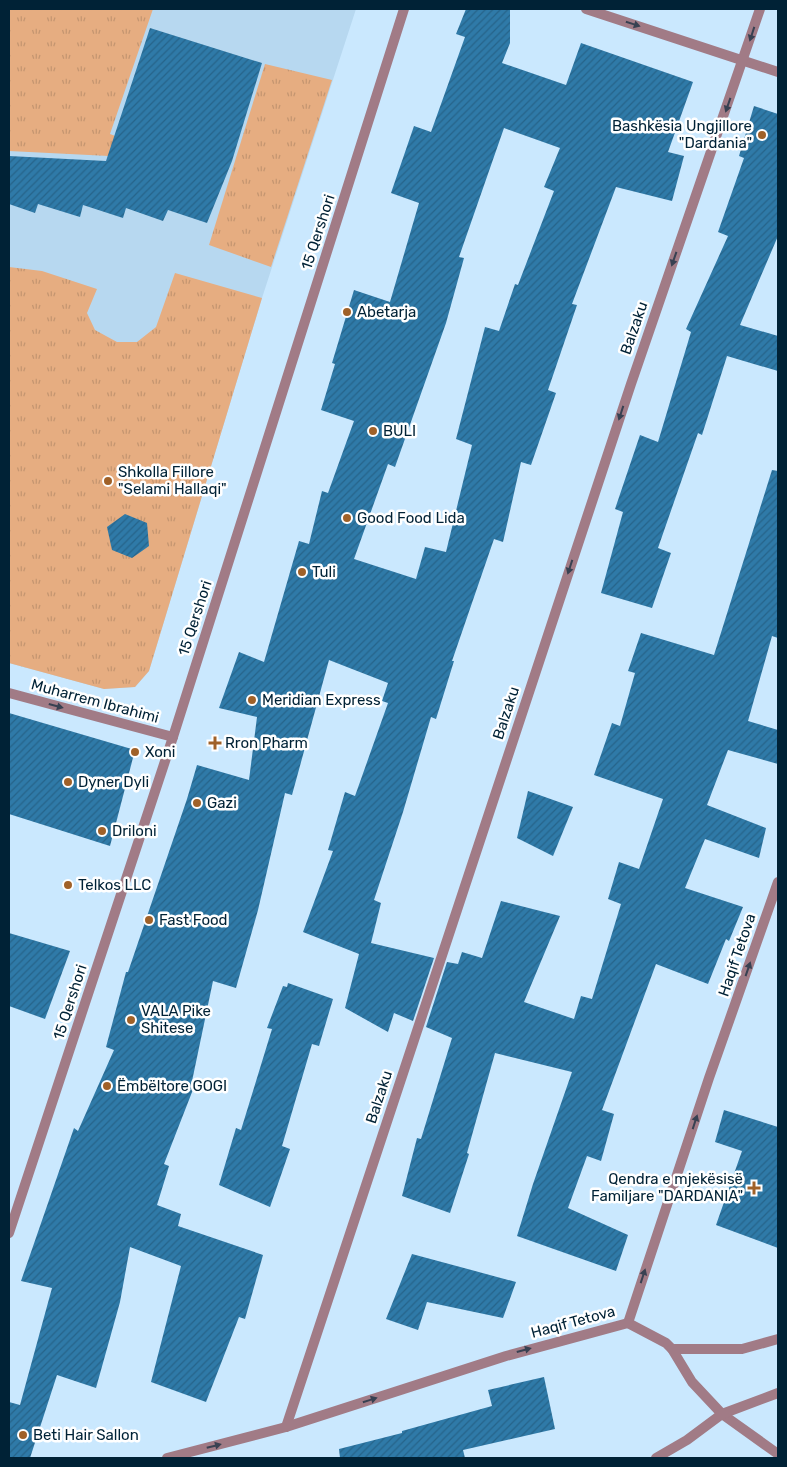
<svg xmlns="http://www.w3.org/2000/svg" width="787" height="1467" font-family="Rubik,sans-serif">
	<defs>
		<pattern id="grass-tufts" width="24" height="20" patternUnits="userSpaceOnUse" patternTransform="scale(1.25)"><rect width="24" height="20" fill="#e6ad81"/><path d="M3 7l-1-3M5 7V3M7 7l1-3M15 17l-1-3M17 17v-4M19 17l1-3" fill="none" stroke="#c49570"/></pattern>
		<pattern id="building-hatch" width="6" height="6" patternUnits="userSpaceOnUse" patternTransform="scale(1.25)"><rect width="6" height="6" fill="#2f7aa8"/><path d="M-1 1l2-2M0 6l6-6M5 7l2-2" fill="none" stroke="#26648a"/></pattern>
	</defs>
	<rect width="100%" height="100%" fill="#cae8fe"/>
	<path fill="#b7d8f0" d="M 9,9 L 356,9 L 262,298 L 149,671 L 135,687 L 104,689 L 9,663 Z"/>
	<g fill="url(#grass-tufts)">
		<path d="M 9,9 L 153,9 L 110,134 L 118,137 L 109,156 L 9,151 Z"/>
		<path d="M 265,64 L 332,80 L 271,267 L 209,245 Z"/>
		<path d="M 9,267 L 42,271 L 97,289 L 87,313 L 95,330 L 117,342 L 137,342 L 156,327 L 175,273 L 262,298 L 149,671 L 135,687 L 104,689 L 9,663 Z"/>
	</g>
	<g fill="url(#building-hatch)" fill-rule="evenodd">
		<path d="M 466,9 L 510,9 L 510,43 L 502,63 L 566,85 L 581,43 L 693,82 L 668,152 L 684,156 L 672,201 L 616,187 L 572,304 L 577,305 L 548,390 L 556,393 L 531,465 L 521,462 L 503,542 L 494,539 L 452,661 L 454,661 L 436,719 L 431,717 L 403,812 L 374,900 L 381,903 L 371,943 L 434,958 L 413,1021 L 394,1013 L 388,1032 L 345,1008 L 359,954 L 303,932 L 333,851 L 328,850 L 345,792 L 355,796 L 388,703 L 382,701 L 388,683 L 329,660 L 292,795 L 285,793 L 258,910 L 236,988 L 213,981 L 191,1086 L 194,1087 L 164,1164 L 169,1166 L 157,1205 L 181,1214 L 178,1226 L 263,1255 L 245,1319 L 239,1317 L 206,1402 L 151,1382 L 181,1266 L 130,1247 L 120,1302 L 96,1388 L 57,1375 L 30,1458 L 9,1458 L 9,1402 L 20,1405 L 52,1288 L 21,1281 L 74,1128 L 78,1131 L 114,1050 L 106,1047 L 126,972 L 128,972 L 187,799 L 197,765 L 249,780 L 257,717 L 219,708 L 239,652 L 264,662 L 299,541 L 309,544 L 322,491 L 328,493 L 354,421 L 321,410 L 335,364 L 332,363 L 354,290 L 390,302 L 419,203 L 391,193 L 414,126 L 431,132 L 465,37 L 456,34 ZM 504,128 L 560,148 L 544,187 L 554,191 L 518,285 L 515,284 L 499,331 L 485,327 L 456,439 L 472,445 L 446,552 L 425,547 L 416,579 L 354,559 L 388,464 L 395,467 L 446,323 L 464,258 L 459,257 Z"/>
		<path d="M 150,28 L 262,63 L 232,161 L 207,223 L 168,210 L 163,221 L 126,208 L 123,218 L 83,205 L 80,217 L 38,204 L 35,213 L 9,204 L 9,156 L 106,161 Z"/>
		<path d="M 754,106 L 778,114 L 778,236 L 740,325 L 778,336 L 778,371 L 727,356 L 702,435 L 698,433 L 658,548 L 671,553 L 652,608 L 601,593 L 623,512 L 615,509 L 640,435 L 658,442 L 691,332 L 686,329 L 728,236 L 718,232 L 744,158 L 739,156 Z"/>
		<path d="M 772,470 L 778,471 L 778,638 L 772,636 L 748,721 L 778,730 L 778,764 L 728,750 L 707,805 L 766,828 L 759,858 L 705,839 L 685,888 L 743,907 L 729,941 L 726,939 L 708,984 L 656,964 L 602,1110 L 614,1114 L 601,1161 L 587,1156 L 568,1208 L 628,1235 L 616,1271 L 517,1236 L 533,1184 L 572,1072 L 495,1053 L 467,1153 L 469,1154 L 450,1213 L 402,1196 L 417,1138 L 421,1139 L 452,1038 L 426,1027 L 447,962 L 458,964 L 462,952 L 482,958 L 501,901 L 560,916 L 524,1002 L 574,1019 L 581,996 L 592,999 L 621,904 L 608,899 L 619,862 L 639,869 L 663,799 L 594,775 L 612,723 L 620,726 L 635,673 L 628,671 L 641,633 L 714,655 Z"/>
		<path d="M 125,514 L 147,523 L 149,546 L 132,558 L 112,550 L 107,527 Z"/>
		<path d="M 9,713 L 135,750 L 110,846 L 9,814 Z"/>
		<path d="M 528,791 L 573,807 L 553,856 L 517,838 Z"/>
		<path d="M 9,933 L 70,951 L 45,1019 L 9,1006 Z"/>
		<path d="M 288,983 L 333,999 L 319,1046 L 312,1044 L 282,1146 L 290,1149 L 270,1207 L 219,1185 L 236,1128 L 241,1130 L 272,1029 L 267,1028 L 283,986 L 287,987 Z"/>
		<path d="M 724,1110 L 778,1127 L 778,1248 L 716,1225 L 742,1151 L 715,1142 Z"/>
		<path d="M 412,1254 L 516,1282 L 503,1318 L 427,1302 L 418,1330 L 386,1319 Z"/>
		<path d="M 544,1377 L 555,1429 L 463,1450 L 465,1458 L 340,1458 L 339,1449 L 402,1433 L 402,1431 L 492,1406 L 488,1390 Z"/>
	</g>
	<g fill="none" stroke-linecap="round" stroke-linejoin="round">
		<g stroke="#a17b86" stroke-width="10">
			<path d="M 586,9 L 778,72"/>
			<path d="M 9,693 L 173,737"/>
			<path d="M 628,1323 L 709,1078 L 778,882"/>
			<path d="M 628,1323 L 666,1343 L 672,1349 L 692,1382 L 722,1414 L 778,1454"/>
			<path d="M 672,1349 L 742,1349 L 778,1339"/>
			<path d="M 286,1427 L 631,384 L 760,9"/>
			<path d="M 167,1458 L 286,1427 L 506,1356 L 628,1323"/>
			<path d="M 656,1458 L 687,1440 L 722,1414 L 778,1393"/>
		</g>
		<path stroke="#a17b86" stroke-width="10" d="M 9,1233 L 173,737 L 404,9"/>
	</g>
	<defs><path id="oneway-solid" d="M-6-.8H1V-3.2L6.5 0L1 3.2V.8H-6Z" transform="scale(1.25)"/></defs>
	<g fill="#384152">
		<use href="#oneway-solid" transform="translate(633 24) rotate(18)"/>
		<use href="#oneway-solid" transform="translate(752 34) rotate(108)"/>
		<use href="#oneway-solid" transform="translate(728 105) rotate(109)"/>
		<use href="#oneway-solid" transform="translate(674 259) rotate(109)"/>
		<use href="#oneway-solid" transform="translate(621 413) rotate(108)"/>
		<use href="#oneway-solid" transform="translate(570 567) rotate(108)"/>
		<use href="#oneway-solid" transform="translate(56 706) rotate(15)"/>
		<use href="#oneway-solid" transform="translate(748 969) rotate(-71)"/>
		<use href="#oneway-solid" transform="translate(695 1122) rotate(-72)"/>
		<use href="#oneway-solid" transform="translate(643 1276) rotate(-72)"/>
		<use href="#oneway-solid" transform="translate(524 1350) rotate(-15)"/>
		<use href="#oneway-solid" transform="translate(370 1400) rotate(-18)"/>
		<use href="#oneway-solid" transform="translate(214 1446) rotate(-14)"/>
	</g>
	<g fill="#a06128" stroke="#fff" stroke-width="2">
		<circle cx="762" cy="135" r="5"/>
		<circle cx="347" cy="312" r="5"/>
		<circle cx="373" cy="431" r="5"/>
		<circle cx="108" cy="481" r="5"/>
		<circle cx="347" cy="518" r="5"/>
		<circle cx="302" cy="572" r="5"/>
		<circle cx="252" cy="700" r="5"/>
		<path d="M212.5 735.5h5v5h5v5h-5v5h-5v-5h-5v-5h5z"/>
		<circle cx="135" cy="752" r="5"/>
		<circle cx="68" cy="782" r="5"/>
		<circle cx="197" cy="803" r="5"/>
		<circle cx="102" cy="831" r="5"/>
		<circle cx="68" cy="885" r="5"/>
		<circle cx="149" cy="920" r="5"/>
		<circle cx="131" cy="1020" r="5"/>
		<circle cx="107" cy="1086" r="5"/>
		<path d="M751.5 1180.5h5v5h5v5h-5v5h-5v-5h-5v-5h5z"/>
		<circle cx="23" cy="1435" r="5"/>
	</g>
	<g text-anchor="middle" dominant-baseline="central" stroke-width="5" stroke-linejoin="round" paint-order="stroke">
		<g font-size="15" fill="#002236" stroke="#fff" text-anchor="start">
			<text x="752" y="126" text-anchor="end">Bashkësia Ungjillore<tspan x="752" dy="17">"Dardania"</tspan></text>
			<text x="357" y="312">Abetarja</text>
			<text x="383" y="431">BULI</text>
			<text x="118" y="472">Shkolla Fillore<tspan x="118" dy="17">"Selami Hallaqi"</tspan></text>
			<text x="357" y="518">Good Food Lida</text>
			<text x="312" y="572">Tuli</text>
			<text x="262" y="700">Meridian Express</text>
			<text x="225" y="743">Rron Pharm</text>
			<text x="145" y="752">Xoni</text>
			<text x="78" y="782">Dyner Dyli</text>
			<text x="207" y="803">Gazi</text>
			<text x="112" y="831">Driloni</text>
			<text x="78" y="885">Telkos LLC</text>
			<text x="159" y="920">Fast Food</text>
			<text x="141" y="1011">VALA Pike<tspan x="141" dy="17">Shitese</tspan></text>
			<text x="117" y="1086">Ëmbëltore GOGI</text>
			<text x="743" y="1179" text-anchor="end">Qendra e mjekësisë<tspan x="743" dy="17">Familjare "DARDANIA"</tspan></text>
			<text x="33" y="1435">Beti Hair Sallon</text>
		</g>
		<g font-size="15" fill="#002236" stroke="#fff">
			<text transform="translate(318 232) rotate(-72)">15 Qershori</text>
			<text transform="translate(634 328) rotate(-71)">Balzaku</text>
			<text transform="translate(195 618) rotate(-72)">15 Qershori</text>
			<text transform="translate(95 701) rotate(15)">Muharrem Ibrahimi</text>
			<text transform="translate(506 713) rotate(-72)">Balzaku</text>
			<text transform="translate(737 955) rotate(-71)">Haqif Tetova</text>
			<text transform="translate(70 1002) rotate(-72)">15 Qershori</text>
			<text transform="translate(379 1097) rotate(-72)">Balzaku</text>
			<text transform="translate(573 1322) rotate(-15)">Haqif Tetova</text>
		</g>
	</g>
	<rect width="787" height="1467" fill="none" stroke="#002236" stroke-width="20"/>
</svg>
